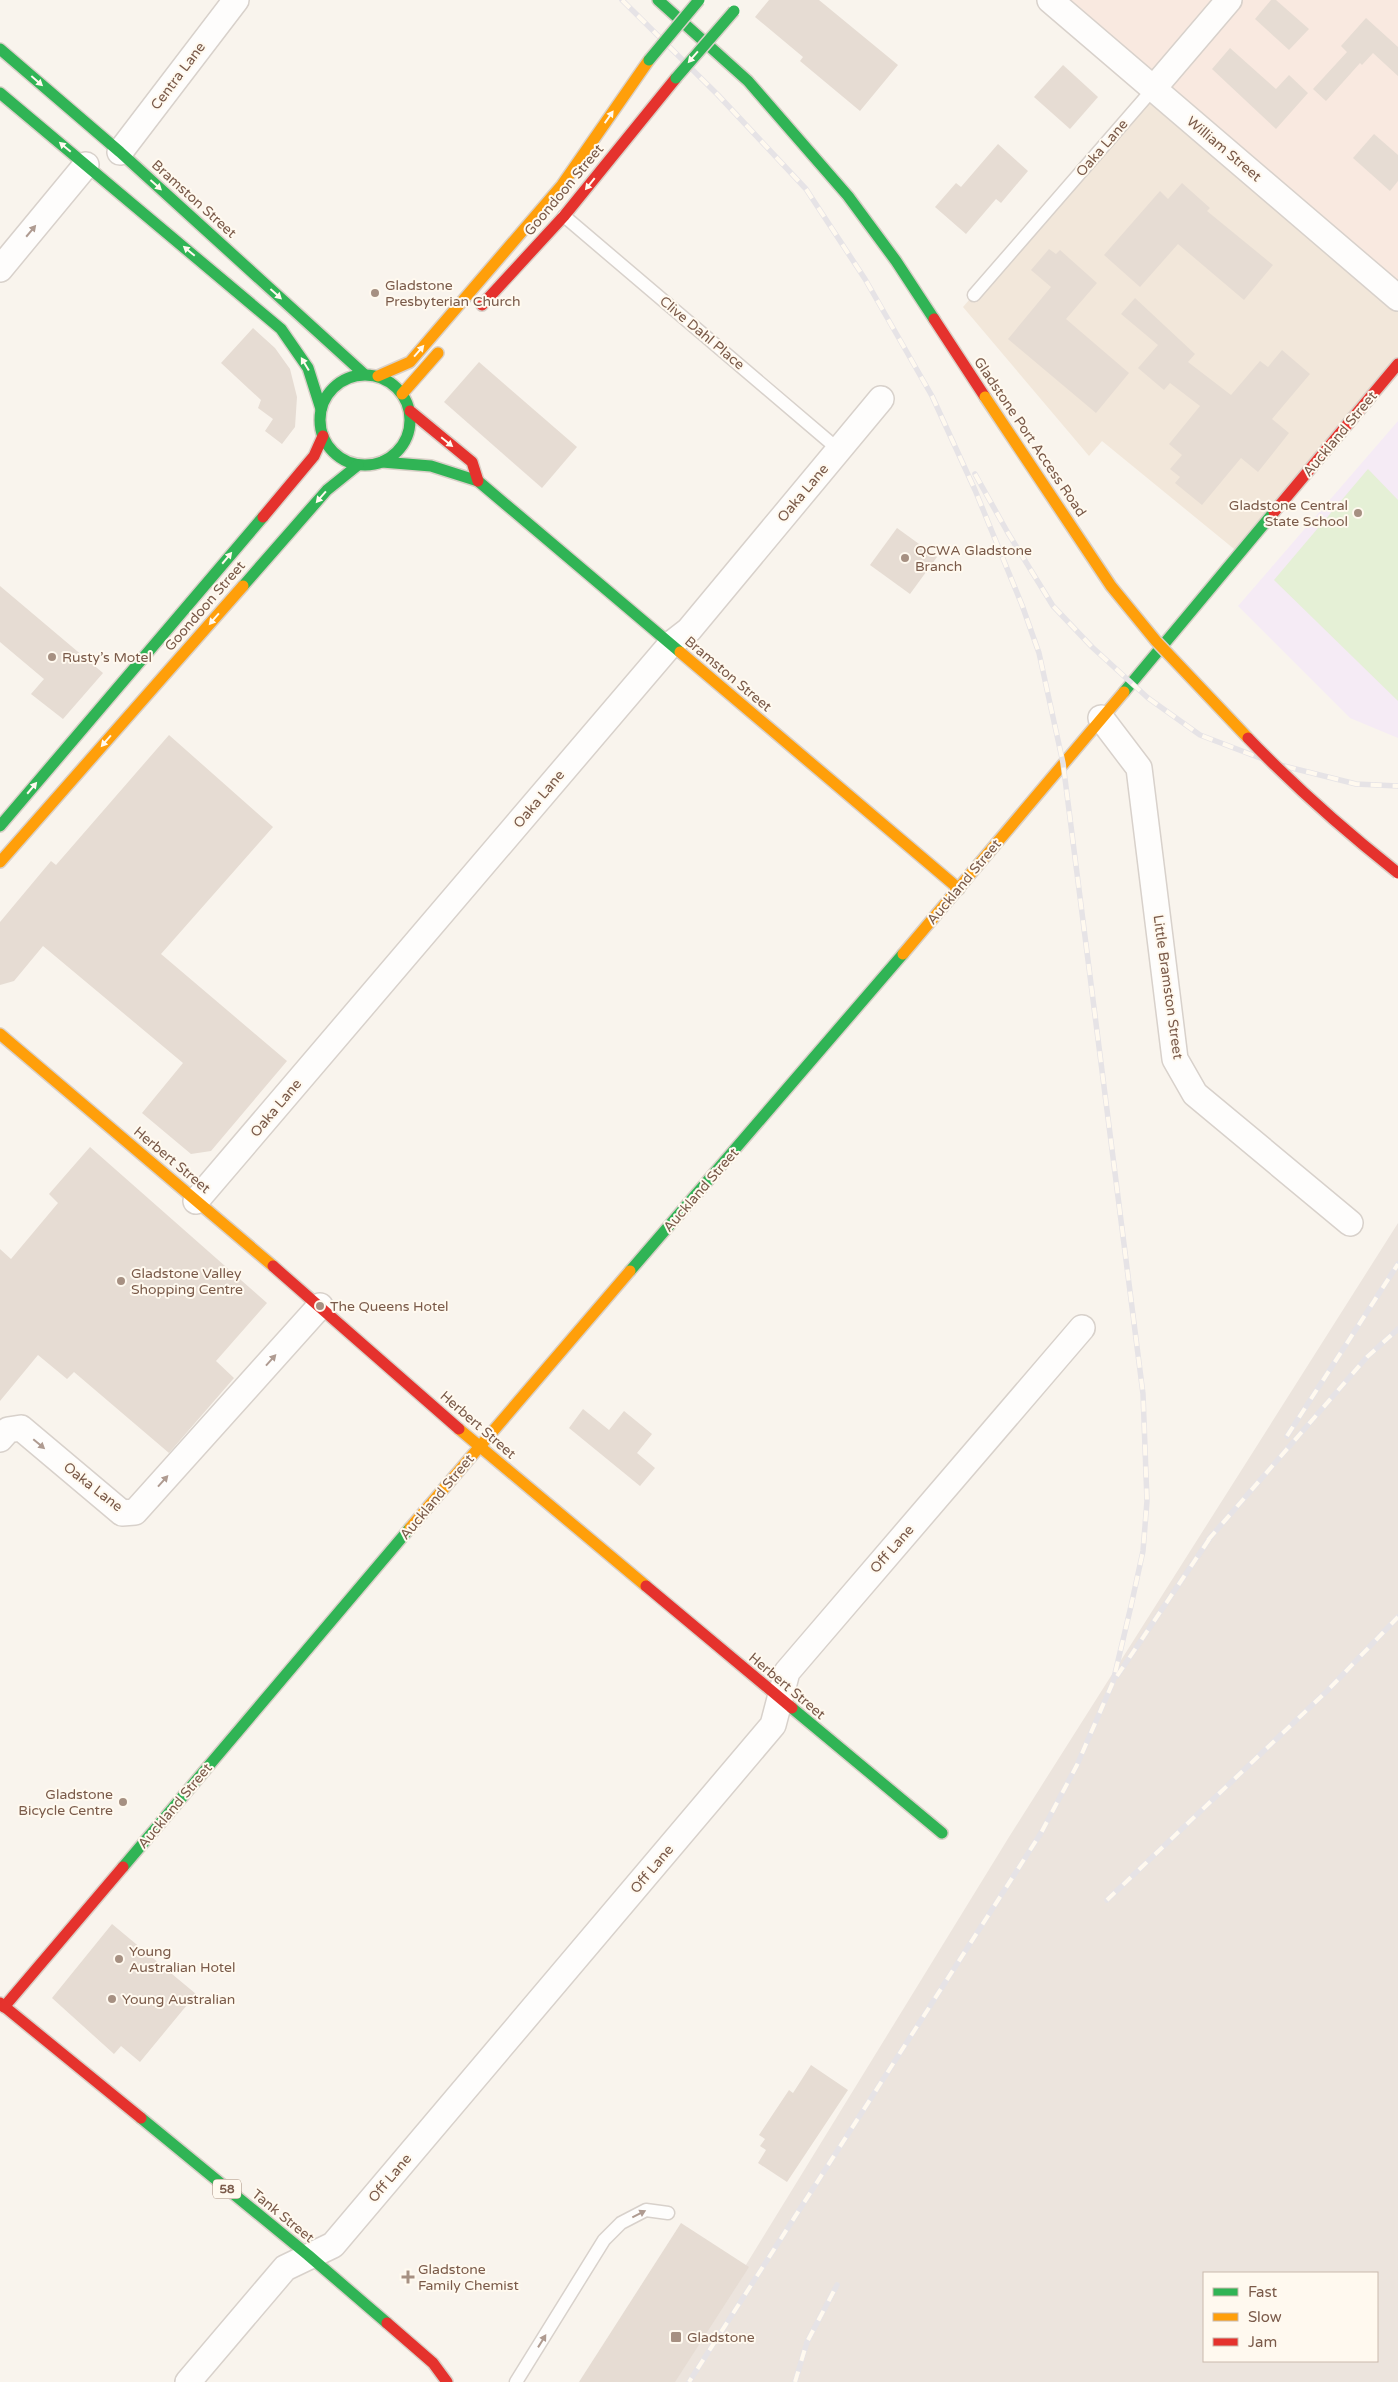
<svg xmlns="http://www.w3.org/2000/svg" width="1398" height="2382" font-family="'Varela Round',sans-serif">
	<rect width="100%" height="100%" fill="#f9f4ed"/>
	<path fill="#f2e7da" d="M 1153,89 L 1398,298 L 1398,364 L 1239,553 L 1102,441 L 1089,456 L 963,307 Z"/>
	<path fill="#f9e9e0" d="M 1061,0 L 1398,0 L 1398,298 Z"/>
	<path fill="#ece4dd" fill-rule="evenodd" d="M 1398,1223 L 1398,2382 L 674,2382 L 1009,1837 ZM 1204,2273 L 1377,2273 L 1377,2361 L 1204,2361 Z"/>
	<path fill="#f5ebf5" d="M 1398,421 L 1398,738 L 1350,718 L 1238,606 Z"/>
	<path fill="#e5f0d6" d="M 1368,469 L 1398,500 L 1398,701 L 1274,580 Z"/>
	<g fill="#e6dcd3">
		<path d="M 769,0 L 819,0 L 898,65 L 860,111 L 800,61 L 803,57 L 755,17 Z"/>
		<path d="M 1271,0 L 1276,0 L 1309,29 L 1289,50 L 1255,19 Z"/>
		<path d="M 1366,18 L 1398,47 L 1398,76 L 1373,53 L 1362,65 L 1360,63 L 1326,101 L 1313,89 L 1347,52 L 1341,46 Z"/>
		<path d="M 1230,48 L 1276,89 L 1289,75 L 1308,93 L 1276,129 L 1212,69 Z"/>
		<path d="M 1063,65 L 1098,97 L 1070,129 L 1034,97 Z"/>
		<path d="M 1374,134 L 1398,155 L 1398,181 L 1390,191 L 1353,158 Z"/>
		<path d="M 998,144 L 1028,171 L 1001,203 L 996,199 L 966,234 L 935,207 L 956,183 L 961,187 Z"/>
		<path d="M 1182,183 L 1210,208 L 1207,211 L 1273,265 L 1244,300 L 1178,244 L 1140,287 L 1104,255 L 1160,191 L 1168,199 Z"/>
		<path d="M 1049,249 L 1056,254 L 1060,250 L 1097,283 L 1066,319 L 1129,373 L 1096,413 L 1008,339 L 1051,287 L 1031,270 Z"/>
		<path d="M 1135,298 L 1195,354 L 1188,362 L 1231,395 L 1260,361 L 1268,367 L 1282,350 L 1310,374 L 1272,419 L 1289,433 L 1258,472 L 1241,458 L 1202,505 L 1175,483 L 1180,477 L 1170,469 L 1182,455 L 1169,444 L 1200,406 L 1170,383 L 1164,390 L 1138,368 L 1158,345 L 1121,314 Z"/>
		<path d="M 253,328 L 275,348 L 290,369 L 297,397 L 295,427 L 282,444 L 265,431 L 273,419 L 258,408 L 261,400 L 221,363 Z"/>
		<path d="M 479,362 L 577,447 L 542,488 L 444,402 Z"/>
		<path d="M 897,528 L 937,557 L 910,594 L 870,565 Z"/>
		<path d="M 0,586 L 103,673 L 63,719 L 31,694 L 44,679 L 0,642 Z"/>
		<path d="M 169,735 L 273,827 L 161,954 L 287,1061 L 211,1151 L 191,1154 L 142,1113 L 183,1063 L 43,946 L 14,981 L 0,985 L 0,922 L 51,861 L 56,865 Z"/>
		<path d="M 90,1147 L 267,1303 L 216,1361 L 234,1378 L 169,1453 L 74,1372 L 67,1379 L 38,1355 L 0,1401 L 0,1249 L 11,1259 L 58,1203 L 49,1194 Z"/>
		<path d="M 583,1409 L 609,1430 L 624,1411 L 652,1434 L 637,1453 L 655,1468 L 640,1486 L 569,1428 Z"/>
		<path d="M 112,1924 L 196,1994 L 140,2062 L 121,2046 L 114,2054 L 52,1998 Z"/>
		<path d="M 811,2065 L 848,2090 L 787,2182 L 758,2163 L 766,2150 L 760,2146 L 765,2139 L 759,2135 L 789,2090 L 793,2093 Z"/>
		<path d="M 681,2223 L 749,2267 L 675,2382 L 579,2382 Z"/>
	</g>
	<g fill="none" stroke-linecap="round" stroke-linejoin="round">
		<g stroke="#d8d1cb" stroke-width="15">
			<g id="lane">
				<path d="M 564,216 L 839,450"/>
				<path d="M 974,295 L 1153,89"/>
				<path d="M 516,2382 L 604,2240 L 621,2223 L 646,2210 L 668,2213"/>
			</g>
		</g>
		<g stroke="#d8d1cb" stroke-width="28">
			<g id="street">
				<path d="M 1050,0 L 1398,298"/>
				<path d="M 1153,89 L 1229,0"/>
				<path d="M 120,152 L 236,0"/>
				<path d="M 0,269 L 86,165"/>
				<path d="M 1101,718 L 1139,768 L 1175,1059 L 1195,1094 L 1350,1223"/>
				<path d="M 196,1201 L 671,644 L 689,630 L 881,399"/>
				<path d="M 0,1439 L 8,1430 L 21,1428 L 122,1513 L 135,1512 L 320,1306"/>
				<path d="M 188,2382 L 285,2268 L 333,2245 L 773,1725 L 787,1672 L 1082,1328"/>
			</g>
		</g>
		<g stroke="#d9d0c8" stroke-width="14">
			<g id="fast">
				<path d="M 658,0 L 748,81 L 848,196 L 896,261 L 934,319"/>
				<path d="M 0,49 L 120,152 L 364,374"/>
				<path d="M 0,93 L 281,329 L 308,368 L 321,409"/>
				<circle cx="365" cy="420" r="45"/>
				<path d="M 382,462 L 431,466 L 478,481 L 680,652"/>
				<path d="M 243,586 L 327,490 L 358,465"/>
				<path d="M 1124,692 L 1274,512"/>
				<path d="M 0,826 L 263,517"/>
				<path d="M 630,1271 L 903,954"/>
				<path d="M 792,1708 L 942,1833"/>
				<path d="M 123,1867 L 410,1528"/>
				<path d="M 141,2118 L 308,2255 L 387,2323"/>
			</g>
		</g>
		<g stroke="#d9d0c8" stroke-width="14">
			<g id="slow">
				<path d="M 378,376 L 410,362 L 562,185 L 649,60"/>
				<path d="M 402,394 L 438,353"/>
				<path d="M 680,652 L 959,889"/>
				<path d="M 0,862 L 243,586"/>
				<path d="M 903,954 L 1124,692"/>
				<path d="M 0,1034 L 273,1266"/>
				<path d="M 459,1429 L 646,1586"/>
				<path d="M 410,1528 L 630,1271"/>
			</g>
		</g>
		<g stroke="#d9d0c8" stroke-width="14">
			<g id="jam">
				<path d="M 482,305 L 564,216 L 676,78"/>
				<path d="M 934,319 L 985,397"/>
				<path d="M 410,411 L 472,462 L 478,481"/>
				<path d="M 1274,512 L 1398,364"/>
				<path d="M 263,517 L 314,456 L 323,436"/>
				<path d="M 273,1266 L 459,1429"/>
				<path d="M 646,1586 L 792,1708"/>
				<path d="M 0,2003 L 141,2118"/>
				<path d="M 4,2007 L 123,1867"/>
				<path d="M 387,2323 L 433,2363 L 447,2382"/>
			</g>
		</g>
		<use href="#lane" stroke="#fefdfc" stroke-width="12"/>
		<use href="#street" stroke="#fefdfc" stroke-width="25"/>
		<use href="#fast" stroke="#30b455" stroke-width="11"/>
		<use href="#slow" stroke="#ff9f0a" stroke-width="11"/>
		<use href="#jam" stroke="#e5322d" stroke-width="11"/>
		<g stroke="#e6e3e6" stroke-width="5.5">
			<g id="rail">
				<path d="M 622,0 L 718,95 L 806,189 L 865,279 L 932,396 L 975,490 L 1022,605 L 1039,653 L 1063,763 L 1143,1394 L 1147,1501 L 1143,1551 L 1131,1606 L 1113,1682 L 1077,1765 L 1041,1833 L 689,2382"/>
				<path d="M 975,474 L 1008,533 L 1053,606 L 1092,647 L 1148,698 L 1200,735 L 1276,764 L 1356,784 L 1398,786"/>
				<path d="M 1287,1436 L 1398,1264"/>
				<path d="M 1208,1540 L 1367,1357 L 1398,1329"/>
				<path d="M 1117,1676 L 1212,1535"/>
				<path d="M 1107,1900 L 1327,1691 L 1398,1617"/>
				<path d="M 795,2382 L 807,2342 L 837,2285"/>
			</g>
		</g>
		<use href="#rail" stroke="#fff9ef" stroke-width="4" stroke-dasharray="11" stroke-linecap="butt"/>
		<g stroke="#d9d0c8" stroke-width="14" stroke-linecap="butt">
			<g id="fast-bridge">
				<path d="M 649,60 L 699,0"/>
				<path d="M 676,78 L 734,11"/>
			</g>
		</g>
		<g stroke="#d9d0c8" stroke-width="14" stroke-linecap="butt">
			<path id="slow-bridge" d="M 985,397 L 1111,586 L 1156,641 L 1248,738"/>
		</g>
		<g stroke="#d9d0c8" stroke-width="14" stroke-linecap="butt">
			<path id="jam-bridge" d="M 1248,738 C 1295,787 1345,831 1398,873"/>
		</g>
		<use href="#fast-bridge" stroke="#30b455" stroke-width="11"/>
		<use href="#slow-bridge" stroke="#ff9f0a" stroke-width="11"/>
		<use href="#jam-bridge" stroke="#e5322d" stroke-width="11"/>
	</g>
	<defs><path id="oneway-solid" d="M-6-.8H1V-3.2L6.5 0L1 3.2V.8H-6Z" transform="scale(1.25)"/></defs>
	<g fill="#fff9ef">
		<use href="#oneway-solid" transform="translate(693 57) rotate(131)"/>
		<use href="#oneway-solid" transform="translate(37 81) rotate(41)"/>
		<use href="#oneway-solid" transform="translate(609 117) rotate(-55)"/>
		<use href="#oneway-solid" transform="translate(65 147) rotate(-140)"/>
		<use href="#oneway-solid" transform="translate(590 184) rotate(129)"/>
		<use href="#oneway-solid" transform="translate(156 185) rotate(42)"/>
		<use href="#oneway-solid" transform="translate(189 251) rotate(-140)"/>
		<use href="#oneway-solid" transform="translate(276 294) rotate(42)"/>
		<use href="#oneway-solid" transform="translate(419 351) rotate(-49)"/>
		<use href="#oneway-solid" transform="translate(305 364) rotate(-121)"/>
		<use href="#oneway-solid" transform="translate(447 442) rotate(39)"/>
		<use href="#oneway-solid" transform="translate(321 497) rotate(131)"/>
		<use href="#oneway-solid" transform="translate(227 558) rotate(-50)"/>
		<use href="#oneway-solid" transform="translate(214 619) rotate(131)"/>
		<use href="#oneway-solid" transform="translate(106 741) rotate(131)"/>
		<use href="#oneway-solid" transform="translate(32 788) rotate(-50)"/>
	</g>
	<g fill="#af9b91">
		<use href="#oneway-solid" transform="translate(31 231) rotate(-50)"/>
		<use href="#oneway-solid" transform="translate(271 1360) rotate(-48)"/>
		<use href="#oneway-solid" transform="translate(39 1444) rotate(40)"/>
		<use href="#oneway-solid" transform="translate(163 1481) rotate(-48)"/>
		<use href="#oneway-solid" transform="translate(639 2214) rotate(-27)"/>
		<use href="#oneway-solid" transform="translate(542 2341) rotate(-58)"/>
	</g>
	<g fill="#a69082" stroke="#fff9ef" stroke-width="2">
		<circle cx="375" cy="293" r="5"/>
		<circle cx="1358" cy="513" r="5"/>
		<circle cx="905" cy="558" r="5"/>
		<circle cx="52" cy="657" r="5"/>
		<circle cx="121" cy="1281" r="5"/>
		<circle cx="320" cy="1306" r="5"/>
		<circle cx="123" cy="1802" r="5"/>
		<circle cx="119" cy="1959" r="5"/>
		<circle cx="112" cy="1999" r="5"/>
		<path d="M405.5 2269.5h5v5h5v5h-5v5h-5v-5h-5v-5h5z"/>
		<rect x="670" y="2331" width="12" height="12" rx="2.5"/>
	</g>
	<g text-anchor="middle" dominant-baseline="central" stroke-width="4" stroke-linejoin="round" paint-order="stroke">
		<rect fill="#fff9ef" stroke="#a28a7b" stroke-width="1" x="213" y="2179.5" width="28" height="19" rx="4"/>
		<g font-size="12" font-weight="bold" fill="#7a5a49">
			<text x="227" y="2189">58</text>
		</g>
		<g font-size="14" fill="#7a5a49" stroke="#fff9ef">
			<text transform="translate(178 76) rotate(-53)">Centra Lane</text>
			<text transform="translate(1102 148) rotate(-49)">Oaka Lane</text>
			<text transform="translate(1224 149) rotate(40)">William Street</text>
			<text transform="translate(564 190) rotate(-50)">Goondoon Street</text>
			<text transform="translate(194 199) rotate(42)">Bramston Street</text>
			<text transform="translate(702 333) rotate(40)">Clive Dahl Place</text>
			<text transform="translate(1340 434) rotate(-50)">Auckland Street</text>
			<text transform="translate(1030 437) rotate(56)">Gladstone Port Access Road</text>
			<text transform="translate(803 493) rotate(-50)">Oaka Lane</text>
			<text transform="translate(205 606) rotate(-49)">Goondoon Street</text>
			<text transform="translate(728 674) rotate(40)">Bramston Street</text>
			<text transform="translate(539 799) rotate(-50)">Oaka Lane</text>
			<text transform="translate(964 882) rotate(-50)">Auckland Street</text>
			<text transform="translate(1168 987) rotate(82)">Little Bramston Street</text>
			<text transform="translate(276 1108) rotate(-50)">Oaka Lane</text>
			<text transform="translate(172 1160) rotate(40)">Herbert Street</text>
			<text transform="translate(701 1190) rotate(-49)">Auckland Street</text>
			<text transform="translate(478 1425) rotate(41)">Herbert Street</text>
			<text transform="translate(93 1487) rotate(38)">Oaka Lane</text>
			<text transform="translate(437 1497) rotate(-50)">Auckland Street</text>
			<text transform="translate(892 1549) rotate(-49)">Off Lane</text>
			<text transform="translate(787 1686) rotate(40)">Herbert Street</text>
			<text transform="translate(175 1806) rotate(-50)">Auckland Street</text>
			<text transform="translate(652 1869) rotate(-50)">Off Lane</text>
			<text transform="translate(390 2178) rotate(-50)">Off Lane</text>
			<text transform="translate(283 2216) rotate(39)">Tank Street</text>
		</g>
		<g font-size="14" fill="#7a5a49" stroke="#fff9ef" text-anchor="start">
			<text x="385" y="285">Gladstone<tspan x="385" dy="16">Presbyterian Church</tspan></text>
			<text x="1348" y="505" text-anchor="end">Gladstone Central<tspan x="1348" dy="16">State School</tspan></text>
			<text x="915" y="550">QCWA Gladstone<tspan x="915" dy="16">Branch</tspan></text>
			<text x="62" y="657">Rusty’s Motel</text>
			<text x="131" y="1273">Gladstone Valley<tspan x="131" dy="16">Shopping Centre</tspan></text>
			<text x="330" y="1306">The Queens Hotel</text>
			<text x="113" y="1794" text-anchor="end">Gladstone<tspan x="113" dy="16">Bicycle Centre</tspan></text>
			<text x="129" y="1951">Young<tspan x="129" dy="16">Australian Hotel</tspan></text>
			<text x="122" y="1999">Young Australian</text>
			<text x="418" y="2269">Gladstone<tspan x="418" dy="16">Family Chemist</tspan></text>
			<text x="687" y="2337">Gladstone</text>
		</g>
	</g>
	<rect x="1203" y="2272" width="175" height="90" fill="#fff9ef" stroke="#cab9ad"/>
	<rect x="1213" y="2288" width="25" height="8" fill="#30b455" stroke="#cab9ad"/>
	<text x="1248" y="2297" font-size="15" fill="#7a5a49">Fast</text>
	<rect x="1213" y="2313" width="25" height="8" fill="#ff9f0a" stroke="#cab9ad"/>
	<text x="1248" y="2322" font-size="15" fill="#7a5a49">Slow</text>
	<rect x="1213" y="2338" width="25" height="8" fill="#e5322d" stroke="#cab9ad"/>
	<text x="1248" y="2347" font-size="15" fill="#7a5a49">Jam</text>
</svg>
